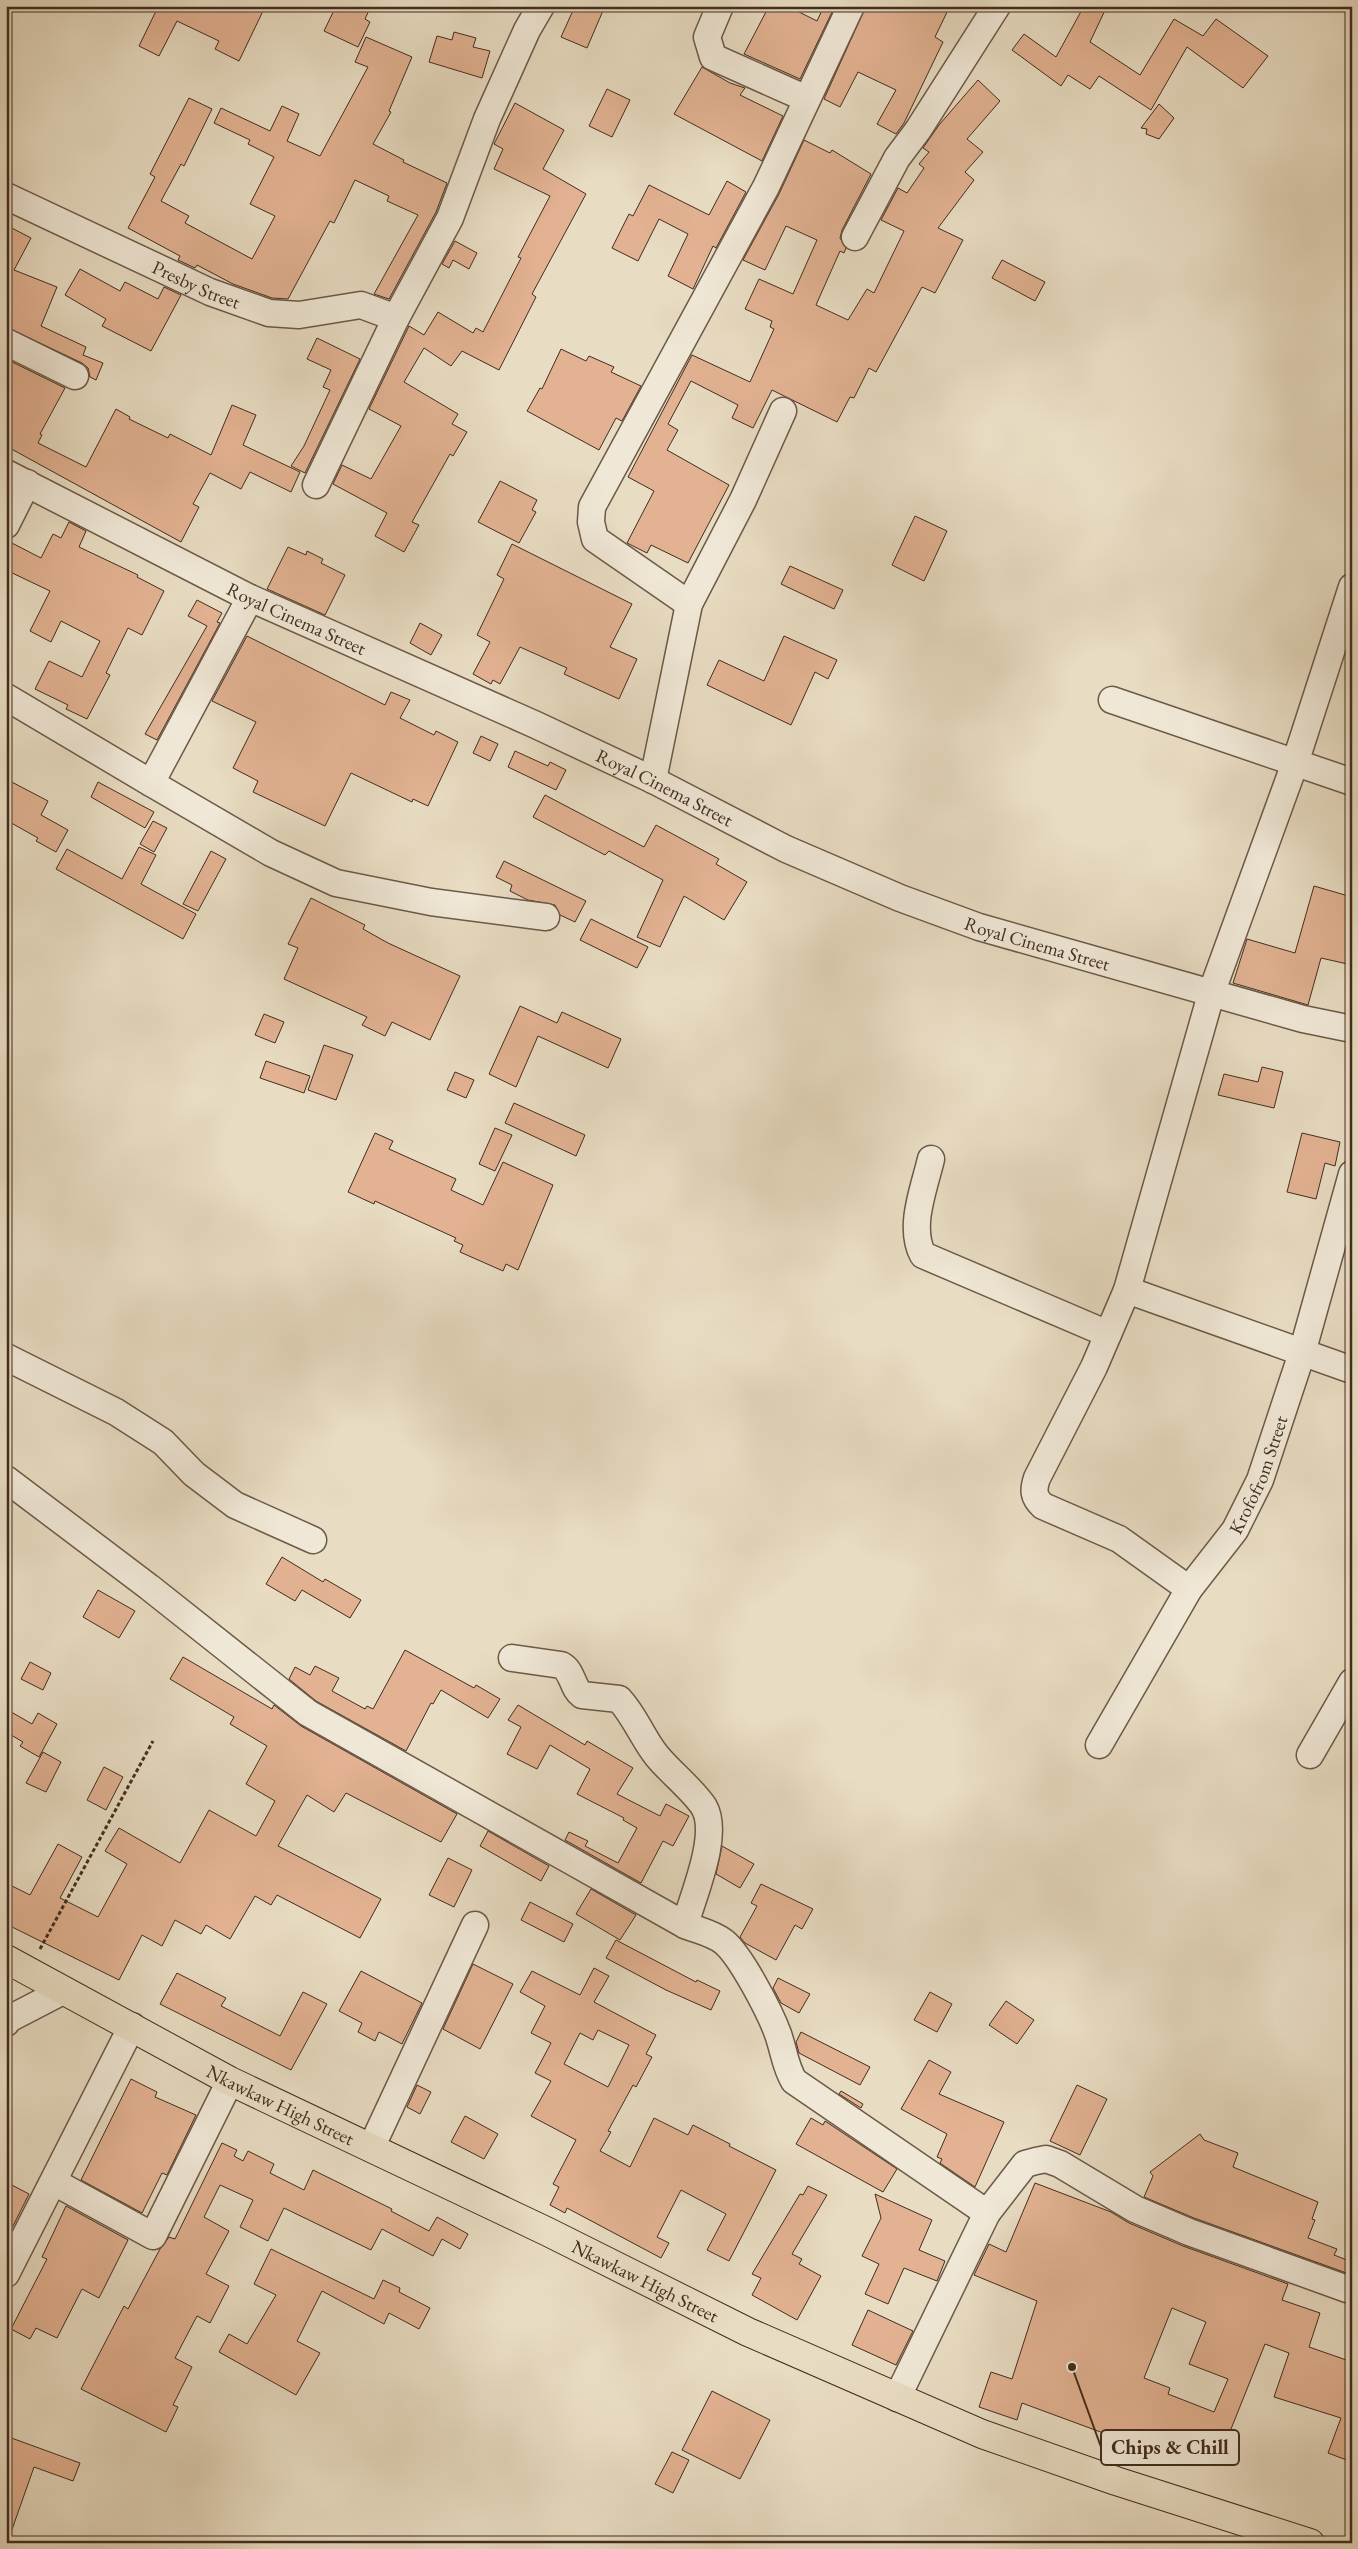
<svg xmlns="http://www.w3.org/2000/svg" width="1358" height="2549" font-family="'EB Garamond',serif">
	<rect width="100%" height="100%" fill="#e8dcc2"/>
	<filter id="stains"><feTurbulence type="fractalNoise" baseFrequency=".004" numOctaves="4"/><feColorMatrix values="0 0 0 0 .2 0 0 0 0 .09 0 0 0 0 .02 0 0 0 .5 -.17"/></filter>
	<radialGradient id="worn" r=".72"><stop offset=".6" stop-color="#630" stop-opacity="0"/><stop offset="1" stop-color="#630" stop-opacity=".3"/></radialGradient>
	<g fill="#e2b292" stroke="#422d1e" fill-rule="evenodd">
		<path d="M 146,6 L 254,6 L 263,11 L 239,61 L 215,49 L 219,41 L 177,21 L 159,56 L 139,46 L 156,11 Z"/>
		<path d="M 336,6 L 371,6 L 365,19 L 370,22 L 358,47 L 324,31 Z"/>
		<path d="M 575,6 L 605,6 L 587,48 L 561,37 Z"/>
		<path d="M 769,6 L 787,6 L 817,21 L 824,6 L 833,10 L 800,79 L 744,54 Z"/>
		<path d="M 866,6 L 950,6 L 935,37 L 943,42 L 904,123 L 896,134 L 877,124 L 896,90 L 858,72 L 840,107 L 824,99 Z"/>
		<path d="M 1084,6 L 1107,6 L 1090,42 L 1140,75 L 1174,19 L 1203,36 L 1216,19 L 1268,56 L 1243,88 L 1187,47 L 1151,110 L 1099,76 L 1090,89 L 1068,75 L 1061,86 L 1012,50 L 1024,34 L 1056,57 Z"/>
		<path d="M 454,32 L 476,38 L 473,47 L 490,51 L 482,78 L 429,62 L 437,36 L 452,40 Z"/>
		<path d="M 366,37 L 412,57 L 389,111 L 391,112 L 373,144 L 404,160 L 403,162 L 447,183 L 436,212 L 389,299 L 374,294 L 418,215 L 387,201 L 389,196 L 355,180 L 334,223 L 330,221 L 288,299 L 272,298 L 233,284 L 197,265 L 195,268 L 178,260 L 180,256 L 128,228 L 155,177 L 150,174 L 189,98 L 212,109 L 184,166 L 181,164 L 161,201 L 189,216 L 185,223 L 252,259 L 275,216 L 250,204 L 274,157 L 248,144 L 250,140 L 214,123 L 221,108 L 270,131 L 282,106 L 299,114 L 287,141 L 320,156 L 368,67 L 355,62 Z"/>
		<path d="M 702,67 L 730,83 L 745,88 L 740,95 L 783,116 L 762,161 L 674,114 Z"/>
		<path d="M 978,80 L 1000,101 L 967,139 L 983,152 L 965,172 L 974,180 L 938,228 L 963,240 L 935,293 L 922,287 L 876,372 L 869,368 L 854,398 L 850,397 L 837,422 L 772,390 L 753,428 L 732,418 L 738,405 L 691,381 L 668,424 L 678,430 L 667,450 L 729,485 L 688,563 L 651,545 L 647,553 L 627,543 L 654,491 L 628,477 L 692,355 L 750,382 L 774,329 L 770,327 L 772,321 L 745,309 L 759,279 L 793,294 L 817,240 L 786,226 L 765,270 L 743,260 L 779,194 L 804,140 L 830,153 L 832,150 L 871,174 L 842,230 L 840,238 L 846,248 L 844,253 L 840,251 L 816,305 L 848,320 L 867,289 L 874,293 L 904,231 L 881,220 L 898,188 L 907,193 L 924,168 L 919,164 L 929,152 L 923,148 L 939,125 Z"/>
		<path d="M 607,89 L 630,100 L 612,137 L 589,126 Z"/>
		<path d="M 515,103 L 564,130 L 543,169 L 586,194 L 532,294 L 536,297 L 499,370 L 462,351 L 451,366 L 424,348 L 404,382 L 458,414 L 452,424 L 467,432 L 453,456 L 450,454 L 412,522 L 419,525 L 404,552 L 375,536 L 387,513 L 333,484 L 342,465 L 371,479 L 401,426 L 369,409 L 409,326 L 424,335 L 438,312 L 473,333 L 476,328 L 483,332 L 521,258 L 518,257 L 550,196 L 494,169 L 503,149 L 494,144 Z"/>
		<path d="M 1159,104 L 1174,118 L 1159,139 L 1146,134 L 1147,129 L 1141,128 Z"/>
		<path d="M 727,181 L 746,192 L 716,248 L 713,246 L 693,289 L 668,276 L 688,234 L 659,219 L 638,261 L 612,248 L 629,214 L 633,216 L 649,185 L 709,215 Z"/>
		<path d="M 6,225 L 31,238 L 14,270 L 57,287 L 41,326 L 86,347 L 83,355 L 103,363 L 96,380 L 90,377 L 88,368 L 82,363 L 6,327 Z"/>
		<path d="M 455,241 L 477,253 L 469,269 L 453,260 L 449,268 L 442,264 Z"/>
		<path d="M 1002,260 L 1045,282 L 1035,301 L 992,278 Z"/>
		<path d="M 80,269 L 120,291 L 125,282 L 158,299 L 164,287 L 181,295 L 151,351 L 102,326 L 106,319 L 65,295 Z"/>
		<path d="M 317,338 L 360,359 L 305,473 L 291,466 L 304,446 L 330,390 L 323,387 L 331,370 L 307,359 Z"/>
		<path d="M 561,349 L 586,361 L 589,356 L 614,367 L 611,372 L 641,386 L 622,421 L 616,418 L 599,450 L 527,411 L 540,388 L 542,389 Z"/>
		<path d="M 6,359 L 65,388 L 40,434 L 42,435 L 38,443 L 86,467 L 116,409 L 130,417 L 129,419 L 168,438 L 170,434 L 211,455 L 232,405 L 256,415 L 243,445 L 300,472 L 291,492 L 250,472 L 241,489 L 210,473 L 193,504 L 199,507 L 181,542 L 6,446 Z"/>
		<path d="M 500,481 L 537,500 L 532,510 L 536,512 L 519,543 L 478,522 Z"/>
		<path d="M 915,516 L 947,531 L 924,581 L 892,565 Z"/>
		<path d="M 69,522 L 86,531 L 79,547 L 138,575 L 137,577 L 164,591 L 142,635 L 128,628 L 106,673 L 110,675 L 87,719 L 66,709 L 68,705 L 35,689 L 49,661 L 82,677 L 100,641 L 61,621 L 51,642 L 30,631 L 50,591 L 6,570 L 6,540 L 41,558 L 53,534 L 61,538 Z"/>
		<path d="M 512,544 L 632,604 L 610,647 L 637,659 L 619,699 L 564,674 L 567,668 L 520,647 L 500,684 L 493,680 L 491,684 L 473,674 L 490,642 L 477,635 L 504,579 L 497,575 Z"/>
		<path d="M 288,547 L 306,555 L 307,551 L 323,559 L 321,563 L 345,575 L 325,615 L 267,589 Z"/>
		<path d="M 790,566 L 843,590 L 834,609 L 781,584 Z"/>
		<path d="M 197,600 L 222,613 L 217,622 L 220,623 L 157,740 L 145,734 L 207,626 L 188,616 Z"/>
		<path d="M 420,623 L 442,635 L 431,655 L 410,643 Z"/>
		<path d="M 247,636 L 385,705 L 391,692 L 410,700 L 400,718 L 434,735 L 436,731 L 458,742 L 428,806 L 413,799 L 412,802 L 351,773 L 325,826 L 253,792 L 258,781 L 233,768 L 256,722 L 212,701 Z"/>
		<path d="M 784,636 L 837,660 L 828,679 L 815,672 L 791,725 L 707,685 L 719,660 L 764,681 Z"/>
		<path d="M 481,736 L 498,744 L 490,761 L 473,753 Z"/>
		<path d="M 515,751 L 548,766 L 550,762 L 566,770 L 556,790 L 508,767 Z"/>
		<path d="M 6,779 L 48,801 L 41,815 L 68,830 L 56,852 L 36,841 L 38,838 L 6,820 Z"/>
		<path d="M 98,782 L 154,812 L 145,828 L 91,797 Z"/>
		<path d="M 545,795 L 644,847 L 656,825 L 719,859 L 716,864 L 747,882 L 724,920 L 684,896 L 660,947 L 637,937 L 663,880 L 609,851 L 605,855 L 533,817 Z"/>
		<path d="M 153,821 L 167,828 L 154,852 L 140,844 Z"/>
		<path d="M 139,847 L 156,855 L 141,884 L 196,914 L 183,939 L 56,869 L 67,849 L 122,879 Z"/>
		<path d="M 211,851 L 226,859 L 198,911 L 183,904 Z"/>
		<path d="M 504,861 L 586,901 L 575,922 L 560,915 L 555,905 L 528,900 L 510,891 L 512,885 L 496,877 Z"/>
		<path d="M 1314,886 L 1352,897 L 1352,965 L 1321,958 L 1308,1005 L 1233,983 L 1247,939 L 1295,953 Z"/>
		<path d="M 311,898 L 365,925 L 363,929 L 388,943 L 460,976 L 430,1040 L 392,1022 L 385,1036 L 362,1025 L 367,1017 L 284,979 L 298,948 L 288,944 Z"/>
		<path d="M 591,919 L 648,947 L 637,968 L 580,940 Z"/>
		<path d="M 520,1006 L 557,1023 L 562,1012 L 621,1039 L 608,1068 L 538,1036 L 516,1087 L 489,1074 Z"/>
		<path d="M 264,1014 L 284,1022 L 275,1043 L 255,1035 Z"/>
		<path d="M 324,1045 L 353,1055 L 336,1100 L 308,1090 Z"/>
		<path d="M 266,1061 L 310,1076 L 304,1093 L 260,1078 Z"/>
		<path d="M 1262,1067 L 1283,1072 L 1274,1108 L 1218,1095 L 1224,1074 L 1258,1082 Z"/>
		<path d="M 455,1072 L 474,1080 L 466,1098 L 447,1090 Z"/>
		<path d="M 514,1103 L 585,1135 L 576,1156 L 505,1123 Z"/>
		<path d="M 495,1128 L 512,1135 L 495,1171 L 479,1164 Z"/>
		<path d="M 375,1133 L 393,1141 L 389,1149 L 456,1179 L 451,1190 L 483,1205 L 503,1162 L 553,1185 L 518,1270 L 506,1264 L 503,1271 L 460,1252 L 463,1245 L 454,1241 L 456,1238 L 375,1201 L 374,1204 L 348,1192 Z"/>
		<path d="M 1302,1133 L 1340,1142 L 1335,1166 L 1325,1163 L 1316,1199 L 1287,1192 Z"/>
		<path d="M 282,1557 L 323,1582 L 325,1579 L 361,1600 L 350,1618 L 302,1590 L 295,1601 L 266,1584 Z"/>
		<path d="M 98,1590 L 135,1611 L 119,1638 L 83,1617 Z"/>
		<path d="M 405,1650 L 474,1688 L 476,1685 L 500,1699 L 488,1718 L 441,1690 L 433,1704 L 431,1703 L 406,1751 L 316,1701 L 289,1679 L 295,1667 L 310,1675 L 315,1666 L 339,1678 L 332,1691 L 365,1709 L 367,1706 L 373,1709 Z"/>
		<path d="M 183,1657 L 272,1709 L 274,1705 L 301,1726 L 457,1814 L 441,1842 L 346,1793 L 334,1812 L 307,1795 L 278,1846 L 381,1899 L 360,1938 L 277,1895 L 271,1905 L 255,1896 L 230,1939 L 206,1925 L 201,1934 L 175,1920 L 162,1946 L 142,1935 L 119,1980 L 6,1924 L 6,1883 L 30,1895 L 58,1844 L 82,1857 L 60,1898 L 98,1917 L 127,1864 L 105,1851 L 119,1828 L 180,1863 L 209,1810 L 256,1836 L 275,1801 L 246,1784 L 267,1746 L 230,1724 L 234,1717 L 170,1679 Z"/>
		<path d="M 30,1662 L 51,1673 L 43,1690 L 21,1679 Z"/>
		<path d="M 518,1705 L 585,1745 L 587,1741 L 633,1768 L 617,1794 L 660,1816 L 666,1804 L 689,1816 L 673,1846 L 663,1841 L 641,1883 L 565,1840 L 569,1832 L 588,1841 L 585,1846 L 618,1863 L 637,1828 L 623,1820 L 624,1818 L 577,1794 L 590,1769 L 550,1745 L 537,1769 L 507,1754 L 521,1727 L 508,1720 Z"/>
		<path d="M 6,1709 L 32,1724 L 38,1713 L 57,1724 L 39,1757 L 20,1746 L 23,1742 L 6,1732 Z"/>
		<path d="M 43,1752 L 61,1762 L 46,1792 L 26,1783 Z"/>
		<path d="M 104,1767 L 123,1777 L 106,1810 L 87,1800 Z"/>
		<path d="M 488,1831 L 549,1866 L 541,1881 L 480,1846 Z"/>
		<path d="M 722,1846 L 754,1864 L 740,1888 L 716,1874 Z"/>
		<path d="M 448,1858 L 472,1870 L 454,1907 L 429,1895 Z"/>
		<path d="M 761,1884 L 813,1909 L 802,1929 L 795,1925 L 776,1960 L 745,1943 L 740,1937 L 757,1906 L 751,1903 Z"/>
		<path d="M 591,1889 L 636,1915 L 620,1940 L 576,1914 Z"/>
		<path d="M 530,1902 L 573,1924 L 564,1942 L 521,1920 Z"/>
		<path d="M 616,1940 L 696,1982 L 697,1980 L 720,1991 L 711,2010 L 666,1990 L 606,1958 Z"/>
		<path d="M 473,1964 L 513,1984 L 480,2049 L 443,2029 Z"/>
		<path d="M 594,1968 L 609,1976 L 594,2002 L 656,2035 L 646,2054 L 652,2057 L 636,2087 L 633,2085 L 608,2131 L 611,2132 L 600,2151 L 630,2167 L 654,2118 L 688,2135 L 693,2125 L 730,2144 L 729,2146 L 776,2170 L 729,2261 L 707,2250 L 726,2214 L 681,2190 L 657,2237 L 669,2243 L 661,2258 L 567,2208 L 565,2213 L 550,2205 L 559,2187 L 553,2184 L 576,2140 L 531,2116 L 551,2081 L 535,2073 L 551,2043 L 531,2033 L 545,2006 L 520,1992 L 532,1971 L 580,1995 ZM 598,2030 L 629,2045 L 608,2087 L 564,2064 L 580,2033 L 593,2040 Z"/>
		<path d="M 361,1971 L 422,2003 L 402,2044 L 379,2032 L 375,2041 L 358,2032 L 362,2023 L 339,2011 Z"/>
		<path d="M 177,1973 L 226,1998 L 221,2006 L 280,2036 L 303,1992 L 327,2004 L 291,2070 L 160,2004 Z"/>
		<path d="M 778,1978 L 810,1994 L 799,2013 L 781,2003 L 773,1988 Z"/>
		<path d="M 930,1992 L 952,2004 L 937,2032 L 914,2020 Z"/>
		<path d="M 1006,2001 L 1034,2020 L 1017,2044 L 989,2025 Z"/>
		<path d="M 801,2032 L 870,2067 L 860,2085 L 799,2053 L 796,2042 Z"/>
		<path d="M 929,2060 L 951,2072 L 939,2094 L 1004,2122 L 975,2187 L 940,2163 L 942,2159 L 937,2157 L 947,2134 L 901,2109 Z"/>
		<path d="M 131,2079 L 157,2092 L 155,2097 L 196,2115 L 167,2175 L 162,2173 L 142,2213 L 81,2180 Z"/>
		<path d="M 417,2085 L 431,2092 L 420,2114 L 407,2107 Z"/>
		<path d="M 1077,2085 L 1107,2099 L 1080,2155 L 1050,2141 Z"/>
		<path d="M 841,2091 L 863,2104 L 861,2108 L 839,2094 Z"/>
		<path d="M 465,2116 L 498,2134 L 484,2159 L 451,2142 Z"/>
		<path d="M 811,2118 L 823,2125 L 825,2121 L 897,2169 L 883,2192 L 796,2144 Z"/>
		<path d="M 1200,2134 L 1204,2140 L 1238,2153 L 1233,2167 L 1318,2202 L 1312,2219 L 1315,2220 L 1308,2238 L 1337,2249 L 1334,2255 L 1352,2262 L 1352,2275 L 1194,2218 L 1144,2197 L 1153,2176 L 1150,2172 Z"/>
		<path d="M 222,2143 L 237,2150 L 234,2156 L 243,2161 L 248,2151 L 274,2164 L 270,2173 L 304,2190 L 313,2170 L 392,2209 L 391,2211 L 429,2231 L 437,2217 L 468,2234 L 460,2249 L 442,2239 L 433,2256 L 382,2229 L 371,2250 L 284,2208 L 268,2241 L 240,2227 L 253,2200 L 220,2185 L 204,2217 L 229,2231 L 206,2274 L 229,2286 L 210,2323 L 197,2316 L 175,2358 L 192,2367 L 173,2405 L 178,2407 L 166,2432 L 81,2389 L 124,2306 L 128,2309 L 160,2249 L 169,2237 L 175,2239 Z"/>
		<path d="M 6,2182 L 29,2194 L 6,2240 Z"/>
		<path d="M 1035,2183 L 1111,2212 L 1129,2223 L 1183,2246 L 1288,2284 L 1282,2300 L 1320,2313 L 1309,2347 L 1352,2362 L 1352,2462 L 1328,2453 L 1341,2418 L 1274,2397 L 1289,2353 L 1265,2344 L 1217,2464 L 1164,2443 L 1160,2454 L 1022,2403 L 1017,2420 L 979,2407 L 991,2372 L 1012,2379 L 1037,2301 L 974,2275 L 989,2244 L 1006,2252 ZM 1172,2308 L 1206,2322 L 1189,2364 L 1228,2379 L 1214,2412 L 1168,2394 L 1170,2388 L 1144,2378 Z"/>
		<path d="M 808,2186 L 827,2195 L 792,2254 L 802,2259 L 799,2264 L 821,2276 L 797,2320 L 752,2295 L 761,2278 L 752,2274 L 800,2194 L 803,2195 Z"/>
		<path d="M 875,2194 L 932,2220 L 919,2250 L 945,2261 L 937,2281 L 904,2268 L 888,2304 L 865,2294 L 879,2264 L 862,2256 L 881,2218 Z"/>
		<path d="M 66,2206 L 128,2240 L 99,2298 L 82,2289 L 57,2338 L 36,2328 L 30,2339 L 11,2329 L 47,2259 L 42,2257 Z"/>
		<path d="M 271,2249 L 374,2299 L 383,2280 L 400,2288 L 399,2292 L 430,2308 L 419,2329 L 389,2313 L 384,2324 L 322,2291 L 297,2341 L 320,2353 L 296,2395 L 219,2352 L 229,2334 L 247,2344 L 276,2295 L 254,2284 Z"/>
		<path d="M 868,2310 L 913,2331 L 896,2365 L 852,2345 Z"/>
		<path d="M 712,2391 L 770,2420 L 740,2479 L 682,2450 Z"/>
		<path d="M 6,2436 L 80,2463 L 73,2481 L 34,2467 L 9,2538 L 6,2538 Z"/>
		<path d="M 672,2452 L 689,2460 L 673,2493 L 655,2484 Z"/>
	</g>
	<g fill="none" stroke-linecap="round" stroke-linejoin="round">
		<g stroke="#6c5947" stroke-width="29">
			<g id="minor">
				<path d="M 720,6 L 707,37 L 713,57 L 807,99"/>
				<path id="s1" d="M 6,196 L 210,292 L 269,313 L 299,315 L 361,305 L 396,318"/>
				<path d="M 855,237 L 897,158 L 918,130 L 997,6"/>
				<path d="M 6,342 L 75,376"/>
				<path id="s2" d="M 6,473 L 250,598 L 536,725 L 653,780 L 786,849 L 900,898 L 979,927 L 1303,1019 L 1352,1029"/>
				<path d="M 316,485 L 396,318 L 450,218 L 487,119 L 527,30 L 541,6"/>
				<path d="M 6,525 L 27,483"/>
				<path d="M 689,604 L 595,539 L 591,522 L 592,507 L 766,187 L 851,6"/>
				<path d="M 6,697 L 151,783 L 250,598"/>
				<path d="M 1112,700 L 1352,782"/>
				<path d="M 653,780 L 689,604 L 743,500 L 783,411"/>
				<path d="M 151,783 L 271,853 L 336,883 L 431,902 L 546,917"/>
				<path d="M 931,1159 C 924,1189 908,1227 923,1255 L 1108,1334"/>
				<path d="M 1127,1290 L 1352,1370"/>
				<path d="M 6,1357 L 116,1412 L 163,1442 L 194,1474 L 235,1505 L 313,1540"/>
				<path d="M 6,1479 L 149,1587 L 308,1713 L 685,1925 C 697,1930 713,1933 724,1942 C 741,1956 770,2012 778,2034 C 784,2051 785,2066 794,2081 L 987,2213"/>
				<path d="M 1189,1589 L 1119,1539 L 1043,1506 C 1033,1497 1033,1490 1037,1478 L 1094,1367 L 1127,1290 L 1212,991 L 1295,763 L 1352,587"/>
				<path d="M 512,1658 L 561,1665 C 573,1671 572,1688 582,1695 L 619,1699 C 635,1716 643,1739 657,1756 C 670,1772 694,1791 704,1807 C 720,1835 693,1895 685,1925"/>
				<path id="s3" d="M 1099,1745 L 1189,1589 L 1235,1530 L 1260,1480 L 1302,1353 L 1352,1174"/>
				<path d="M 1310,1755 L 1352,1682"/>
				<path d="M 6,2023 L 9,2019 L 63,1991"/>
				<path d="M 371,2148 L 475,1925"/>
				<path d="M 54,2182 L 153,2236 L 230,2081"/>
				<path d="M 6,2274 L 132,2026"/>
				<path d="M 897,2398 L 987,2213 L 1025,2164 L 1036,2161 L 1046,2159 L 1060,2164 L 1135,2209 L 1189,2232 L 1347,2289"/>
			</g>
		</g>
		<g stroke="#422d1e" stroke-width="30">
			<g id="major">
				<path id="s4" d="M 6,1959 L 230,2081 L 548,2232 L 748,2332 L 982,2434 L 1116,2481 L 1310,2543"/>
			</g>
		</g>
		<path stroke="#422d1e" stroke-width="3" stroke-dasharray="4 2.5" stroke-linecap="butt" d="M 40,1949 L 153,1741"/>
		<use href="#minor" stroke="#f0e8d7" stroke-width="26"/>
		<use href="#major" stroke="#e8dcc2" stroke-width="28"/>
	</g>
	<g text-anchor="middle" dominant-baseline="central" stroke-width="4" stroke-linejoin="round" paint-order="stroke">
		<g font-size="19" fill="#422d1e" stroke="#f0e8d7">
			<text stroke="none"><textPath href="#s1" startOffset="210">Presby Street</textPath></text>
			<text stroke="none"><textPath href="#s2" startOffset="325">Royal Cinema Street</textPath></text>
			<text stroke="none"><textPath href="#s2" startOffset="730">Royal Cinema Street</textPath></text>
			<text stroke="none"><textPath href="#s2" startOffset="1135">Royal Cinema Street</textPath></text>
			<text stroke="none"><textPath href="#s3" startOffset="315">Krofofrom Street</textPath></text>
			<text stroke="none"><textPath href="#s4" startOffset="311">Nkawkaw High Street</textPath></text>
			<text stroke="none"><textPath href="#s4" startOffset="716">Nkawkaw High Street</textPath></text>
		</g>
	</g>
	<path fill="none" stroke="#422d1e" stroke-width="2" d="M1072 2367L1101 2447"/>
	<circle fill="#422d1e" stroke="#f0e8d7" stroke-width="2" cx="1072" cy="2367" r="5"/>
	<rect fill="#f0e8d7" stroke="#422d1e" stroke-width="2" x="1101" y="2430" width="138" height="35" rx="5"/>
	<g font-size="20" text-anchor="middle" font-weight="bold" fill="#422d1e">
		<text x="1170" y="2454">Chips &amp; Chill</text>
	</g>
	<rect width="1358" height="2549" fill="none" stroke="#e8dcc2" stroke-width="25"/>
	<rect x="8" y="8" width="1343" height="2534" fill="none" stroke="#422d1e" stroke-width="2.5"/>
	<rect x="12" y="12" width="1333" height="2524" fill="none" stroke="#422d1e"/>
	<rect width="100%" height="100%" filter="url(#stains)"/>
	<rect width="100%" height="100%" fill="url(#worn)"/>
</svg>
